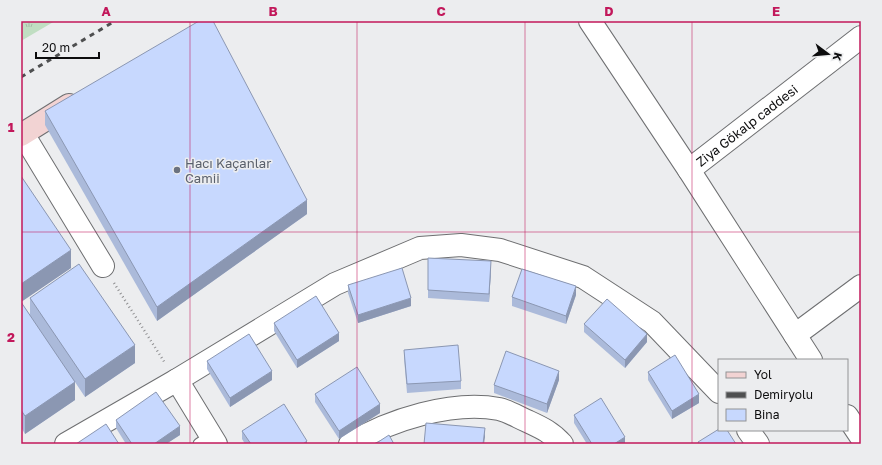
<svg xmlns="http://www.w3.org/2000/svg" width="882" height="465" font-family="'Golos Text',sans-serif">
	<defs>
		<pattern id="park-tufts" width="24" height="20" patternUnits="userSpaceOnUse"><rect width="24" height="20" fill="#c0dec2"/><path d="M3 7l-1-3M5 7V3M7 7l1-3M15 17l-1-3M17 17v-4M19 17l1-3" fill="none" stroke="#a4bda6"/></pattern>
	</defs>
	<rect width="100%" height="100%" fill="#ecedef"/>
	<path fill="url(#park-tufts)" d="M 21,21 L 55,21 L 21,41 Z"/>
	<g fill="none" stroke-linecap="round" stroke-linejoin="round">
		<g stroke="#6e6f71" stroke-width="13">
			<path id="lane" d="M 199,444 L 211,436"/>
		</g>
		<g stroke="#6e6f71" stroke-width="24">
			<g id="street">
				<path d="M 590,21 L 689,170 L 811,360"/>
				<path d="M 23,134 L 103,266"/>
				<path id="s1" d="M 689,170 L 861,37"/>
				<path d="M 795,335 L 861,286"/>
				<path d="M 177,380 L 216,444"/>
				<path d="M 847,416 L 861,437"/>
				<path d="M 748,430 L 758,444"/>
				<path d="M 66,444 L 177,380 L 335,284 L 420,248 L 461,245 L 500,250 L 583,277 L 652,322 L 719,392"/>
				<path d="M 350,444 C 389,420 453,400 499,409 C 508,411 518,417 527,421 C 542,428 551,432 562,444"/>
			</g>
		</g>
		<g stroke="#6e6f71" stroke-width="24">
			<path id="secondary" d="M 21,135 L 69,105"/>
		</g>
		<path stroke="#8f8f91" stroke-width="2.5" stroke-dasharray="1 3" stroke-linecap="butt" d="M 114,283 L 165,363"/>
		<use href="#lane" stroke="#fff" stroke-width="11"/>
		<use href="#street" stroke="#fff" stroke-width="22"/>
		<use href="#secondary" stroke="#f2d3d3" stroke-width="22"/>
		<path stroke="#4e4f50" stroke-width="3" stroke-dasharray="5 5" stroke-linecap="butt" d="M 21,77 L 115,21"/>
	</g>
	<g fill="#abbada">
		<path d="M 45,111 L 307,214 L 157,321 L 45,125 Z"/>
		<path d="M 21,176 L 71,268 L 21,302 Z"/>
		<path d="M 428,258 L 491,270 L 489,302 L 428,298 Z"/>
		<path d="M 348,285 L 411,306 L 358,323 L 348,293 Z"/>
		<path d="M 576,295 L 566,324 L 512,306 L 512,297 Z"/>
		<path d="M 30,298 L 135,363 L 85,397 L 75,382 L 75,400 L 25,434 L 21,427 L 21,302 L 30,315 Z"/>
		<path d="M 274,323 L 339,341 L 297,368 L 274,331 Z"/>
		<path d="M 584,324 L 647,342 L 625,368 L 584,332 Z"/>
		<path d="M 404,350 L 461,381 L 461,389 L 407,393 L 404,358 Z"/>
		<path d="M 207,361 L 272,380 L 230,407 L 207,369 Z"/>
		<path d="M 648,372 L 699,403 L 672,419 L 648,380 Z"/>
		<path d="M 559,380 L 547,413 L 494,393 L 494,385 Z"/>
		<path d="M 315,394 L 380,413 L 339,439 L 315,402 Z"/>
		<path d="M 574,415 L 625,444 L 587,444 L 574,423 Z"/>
		<path d="M 116,420 L 180,435 L 166,444 L 126,444 L 116,428 Z"/>
		<path d="M 242,431 L 307,444 L 245,444 L 242,439 Z"/>
	</g>
	<g fill="#8b97b2">
		<path d="M 307,200 L 307,214 L 157,321 L 157,307 Z"/>
		<path d="M 71,250 L 71,268 L 21,302 L 21,284 Z"/>
		<path d="M 491,261 L 491,270 L 489,302 L 489,294 Z"/>
		<path d="M 576,286 L 576,295 L 566,324 L 566,316 Z"/>
		<path d="M 411,298 L 411,306 L 358,323 L 358,315 Z"/>
		<path d="M 339,333 L 339,341 L 297,368 L 297,360 Z"/>
		<path d="M 647,334 L 647,342 L 625,368 L 625,360 Z"/>
		<path d="M 135,345 L 135,363 L 85,397 L 85,379 Z"/>
		<path d="M 272,371 L 272,380 L 230,407 L 230,398 Z"/>
		<path d="M 559,371 L 559,380 L 547,413 L 547,404 Z"/>
		<path d="M 75,382 L 75,400 L 25,434 L 25,416 Z"/>
		<path d="M 699,394 L 699,403 L 672,419 L 672,411 Z"/>
		<path d="M 380,404 L 380,413 L 339,439 L 339,431 Z"/>
		<path d="M 180,426 L 180,435 L 166,444 L 154,444 Z"/>
		<path d="M 485,428 L 485,437 L 484,444 L 483,444 Z"/>
		<path d="M 625,437 L 625,444 L 614,444 Z"/>
		<path d="M 307,441 L 307,444 L 303,444 Z"/>
	</g>
	<g fill="#c7d8fe" stroke="#8b97b2">
		<path d="M 199,21 L 213,21 L 307,200 L 157,307 L 45,111 Z"/>
		<path d="M 21,176 L 71,250 L 21,284 Z"/>
		<path d="M 428,258 L 491,261 L 489,294 L 428,290 Z"/>
		<path d="M 79,264 L 135,345 L 85,379 L 30,298 Z"/>
		<path d="M 402,268 L 411,298 L 358,315 L 348,285 Z"/>
		<path d="M 522,269 L 576,286 L 566,316 L 512,297 Z"/>
		<path d="M 316,296 L 339,333 L 297,360 L 274,323 Z"/>
		<path d="M 607,299 L 647,334 L 625,360 L 584,324 Z"/>
		<path d="M 21,302 L 75,382 L 25,416 L 21,410 Z"/>
		<path d="M 249,334 L 272,371 L 230,398 L 207,361 Z"/>
		<path d="M 458,345 L 461,381 L 407,384 L 404,350 Z"/>
		<path d="M 506,351 L 559,371 L 547,404 L 494,385 Z"/>
		<path d="M 675,355 L 699,394 L 672,411 L 648,372 Z"/>
		<path d="M 357,367 L 380,404 L 339,431 L 315,394 Z"/>
		<path d="M 156,392 L 180,426 L 154,444 L 132,444 L 116,420 Z"/>
		<path d="M 601,398 L 625,437 L 614,444 L 592,444 L 574,415 Z"/>
		<path d="M 284,404 L 307,441 L 303,444 L 251,444 L 242,431 Z"/>
		<path d="M 426,423 L 485,428 L 483,444 L 424,444 Z"/>
		<path d="M 106,424 L 119,444 L 76,444 Z"/>
		<path d="M 719,429 L 719,430 L 727,430 L 736,444 L 699,444 L 698,442 Z"/>
		<path d="M 389,435 L 394,444 L 375,444 Z"/>
	</g>
	<path fill="none" stroke="#c2185b" stroke-width="1" stroke-opacity="0.55" d="M 190,21 L 190,444M 357,21 L 357,444M 525,21 L 525,444M 692,21 L 692,444M 21,232 L 861,232"/>
	<circle fill="#6b7280" stroke="#ecedef" stroke-width="1.5" cx="177" cy="170" r="4"/>
	<g text-anchor="middle" dominant-baseline="central" stroke-width="3" stroke-linejoin="round" paint-order="stroke">
		<g font-size="13" fill="#0c0c0d" stroke="#ecedef">
			<text stroke="none"><textPath href="#s1" startOffset="73">Ziya Gökalp caddesi</textPath></text>
		</g>
		<g font-size="13" fill="#5b616d" stroke="#ecedef" text-anchor="start">
			<text x="185" y="163">Hacı Kaçanlar<tspan x="185" dy="15">Camii</tspan></text>
		</g>
	</g>
	<rect width="882" height="465" fill="none" stroke="#ecedef" stroke-width="44"/>
	<rect x="718" y="359" width="130" height="72" fill="#ecedef" stroke="#929395"/>
	<rect x="726" y="372" width="20" height="6" fill="#f2d3d3" stroke="#929395"/>
	<text x="754" y="379" font-size="12" fill="#0c0c0d">Yol</text>
	<rect x="726" y="392" width="20" height="6" fill="#4e4f50" stroke="#929395"/>
	<text x="754" y="399" font-size="12" fill="#0c0c0d">Demiryolu</text>
	<rect x="726" y="409" width="20" height="12" fill="#c7d8fe" stroke="#929395"/>
	<text x="754" y="419" font-size="12" fill="#0c0c0d">Bina</text>
	<g transform="translate(828 54) rotate(106)" stroke="#ecedef" stroke-width="3" paint-order="stroke">
	<path d="M0-3L7 15L0 10L-7 15Z" fill="#0c0c0d"/>
	<text y="-6" font-size="11" font-weight="bold" text-anchor="middle" fill="#0c0c0d">K</text>
	</g>
	<path d="M36 52v6h63v-6" fill="none" stroke="#0c0c0d" stroke-width="2"/>
	<text x="42" y="52" font-size="12" fill="#0c0c0d" stroke="#ecedef" stroke-width="3" paint-order="stroke">20 m</text>
	<rect x="22" y="22" width="838" height="421" fill="none" stroke="#c2185b" stroke-width="1.5"/>
	<g font-size="13" text-anchor="middle" font-weight="bold" fill="#c2185b">
		<text x="106" y="16">A</text>
		<text x="273" y="16">B</text>
		<text x="441" y="16">C</text>
		<text x="609" y="16">D</text>
		<text x="776" y="16">E</text>
		<text x="11" y="132">1</text>
		<text x="11" y="342">2</text>
	</g>
</svg>
